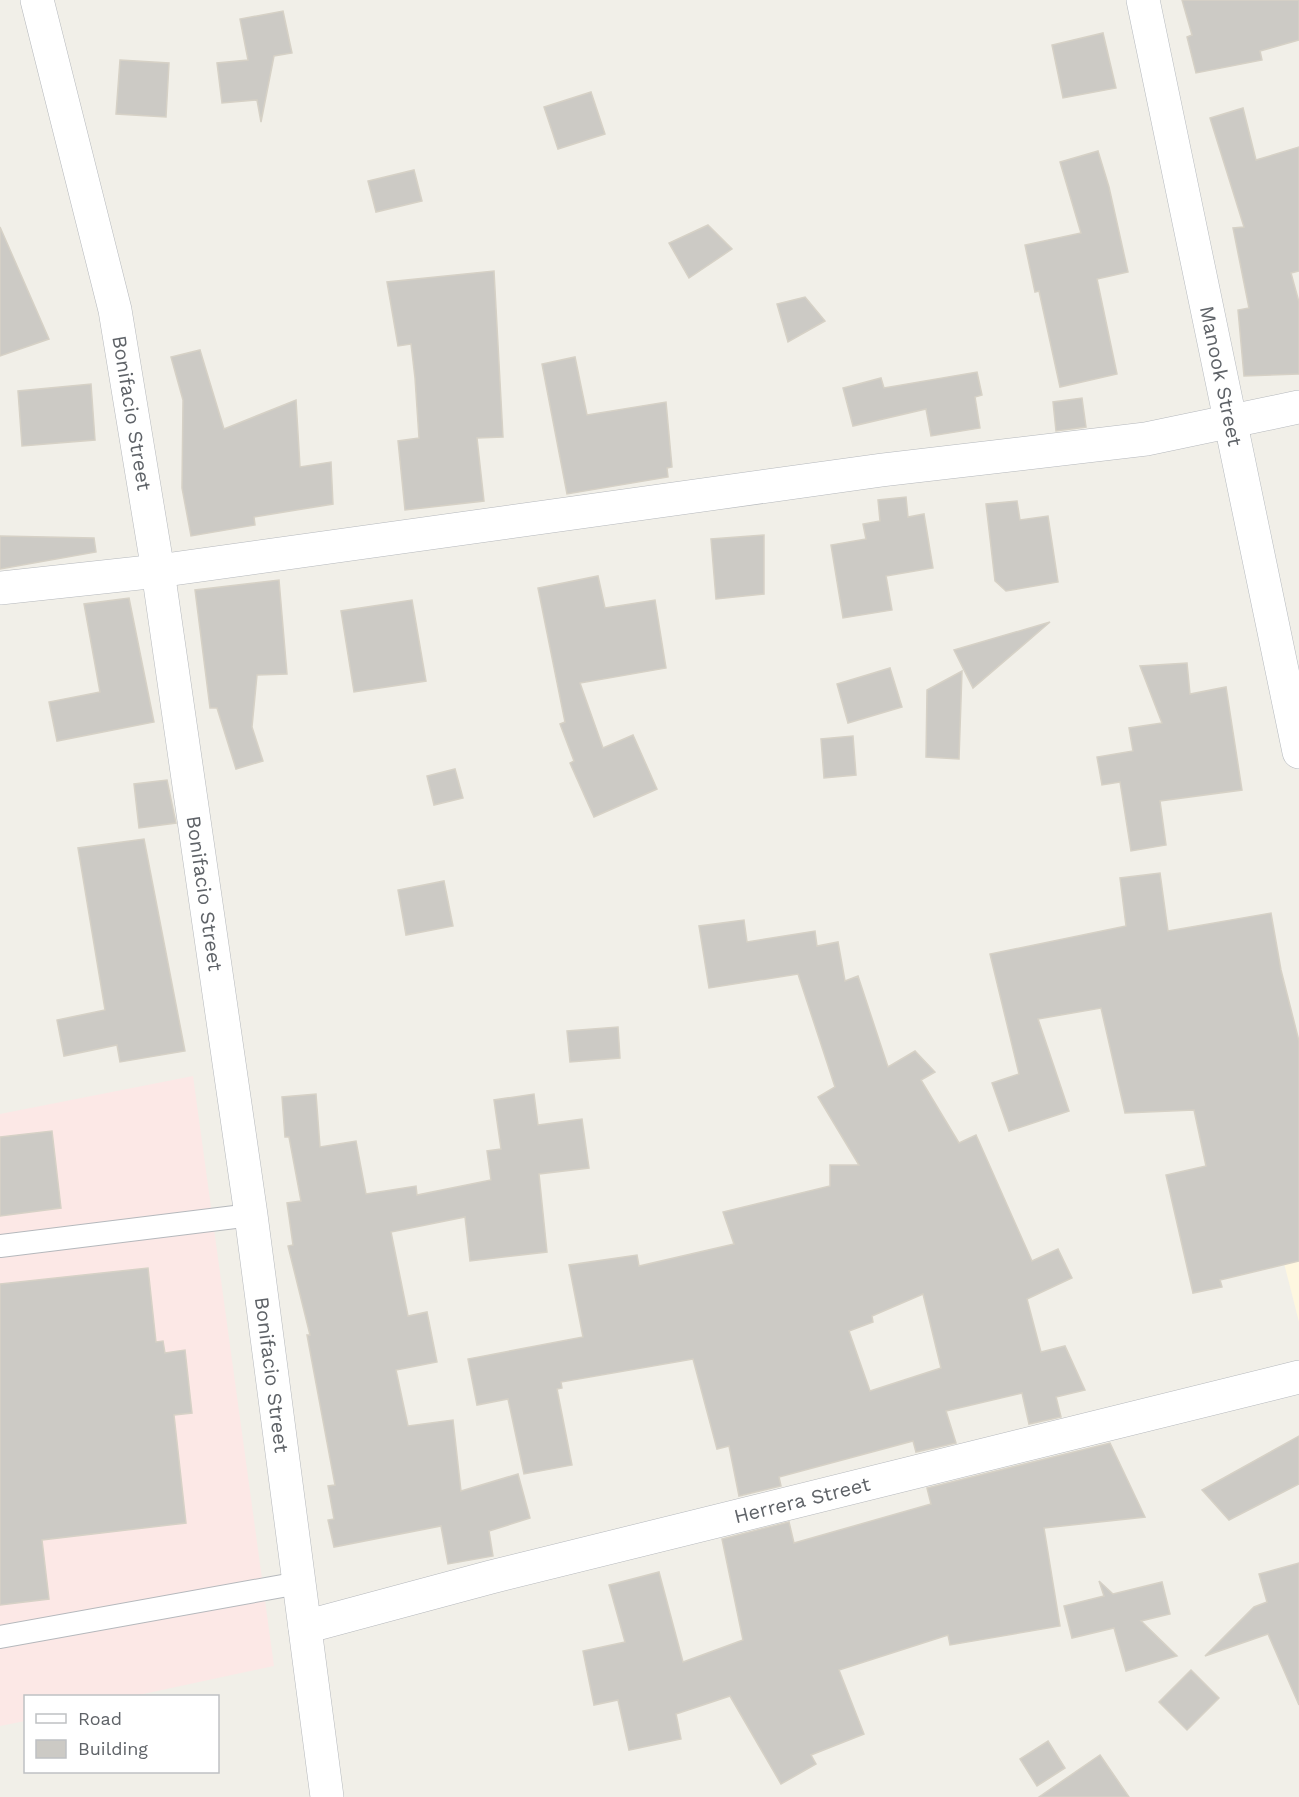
<svg xmlns="http://www.w3.org/2000/svg" width="1299" height="1797" font-family="'Work Sans',sans-serif">
	<rect width="100%" height="100%" fill="#f1efe8"/>
	<path fill="#fef7e0" d="M 1299,1218 L 1299,1322 L 1274,1224 Z"/>
	<path fill="#fce8e6" d="M 193,1076 L 274,1666 L 134,1696 L 26,1696 L 25,1721 L 0,1726 L 0,1114 Z"/>
	<g fill="#cccac5" stroke="#d6d1c6" stroke-width="1.5" fill-rule="evenodd">
		<path d="M 1182,0 L 1299,0 L 1299,40 L 1260,51 L 1262,60 L 1196,73 L 1187,37 L 1192,35 Z"/>
		<path d="M 283,11 L 292,53 L 274,56 L 261,122 L 257,100 L 222,103 L 217,63 L 248,60 L 240,19 Z"/>
		<path d="M 1103,33 L 1116,88 L 1063,98 L 1052,45 Z"/>
		<path d="M 120,60 L 169,63 L 166,117 L 116,114 Z"/>
		<path d="M 591,92 L 605,134 L 558,149 L 544,107 Z"/>
		<path d="M 1243,108 L 1256,160 L 1299,147 L 1299,271 L 1291,273 L 1299,302 L 1299,374 L 1244,376 L 1238,310 L 1249,308 L 1233,228 L 1244,227 L 1210,118 Z"/>
		<path d="M 1098,151 L 1109,187 L 1128,272 L 1097,279 L 1117,374 L 1060,387 L 1039,291 L 1035,292 L 1025,245 L 1081,233 L 1060,162 Z"/>
		<path d="M 414,170 L 422,201 L 376,212 L 368,181 Z"/>
		<path d="M 708,225 L 732,249 L 689,278 L 669,243 Z"/>
		<path d="M 0,227 L 49,339 L 0,356 Z"/>
		<path d="M 494,271 L 503,437 L 477,438 L 484,501 L 405,510 L 398,441 L 419,438 L 415,378 L 411,344 L 398,346 L 387,282 Z"/>
		<path d="M 805,297 L 825,321 L 788,342 L 777,304 Z"/>
		<path d="M 200,350 L 224,429 L 296,400 L 300,467 L 331,462 L 333,504 L 254,517 L 255,525 L 191,536 L 182,488 L 183,400 L 171,357 Z"/>
		<path d="M 575,357 L 587,415 L 666,402 L 672,467 L 667,468 L 668,477 L 567,494 L 542,364 Z"/>
		<path d="M 977,372 L 982,395 L 975,397 L 980,428 L 931,436 L 926,409 L 853,426 L 843,388 L 881,378 L 884,388 Z"/>
		<path d="M 91,384 L 95,440 L 22,446 L 18,391 Z"/>
		<path d="M 1082,398 L 1086,427 L 1056,431 L 1053,402 Z"/>
		<path d="M 906,497 L 908,517 L 924,514 L 933,568 L 886,576 L 892,610 L 843,618 L 831,545 L 866,539 L 863,524 L 880,521 L 878,500 Z"/>
		<path d="M 1017,501 L 1020,520 L 1048,516 L 1058,582 L 1006,591 L 995,581 L 986,504 Z"/>
		<path d="M 764,535 L 764,594 L 716,599 L 711,539 Z"/>
		<path d="M 0,536 L 94,538 L 96,552 L 0,569 Z"/>
		<path d="M 598,576 L 605,608 L 655,600 L 666,668 L 580,683 L 603,748 L 633,735 L 657,789 L 594,817 L 570,763 L 574,761 L 560,724 L 565,722 L 538,588 Z"/>
		<path d="M 279,580 L 287,674 L 257,675 L 252,727 L 263,761 L 236,769 L 217,708 L 210,708 L 195,590 Z"/>
		<path d="M 129,598 L 154,722 L 57,741 L 49,702 L 100,692 L 84,604 Z"/>
		<path d="M 412,600 L 426,681 L 354,692 L 341,611 Z"/>
		<path d="M 1050,622 L 973,688 L 954,650 Z"/>
		<path d="M 1187,663 L 1190,694 L 1226,687 L 1242,790 L 1160,801 L 1166,845 L 1131,851 L 1120,782 L 1102,785 L 1097,757 L 1133,751 L 1129,728 L 1162,723 L 1140,666 Z"/>
		<path d="M 890,668 L 902,707 L 848,723 L 837,684 Z"/>
		<path d="M 962,671 L 959,759 L 926,757 L 927,690 Z"/>
		<path d="M 853,736 L 856,775 L 824,778 L 821,739 Z"/>
		<path d="M 455,769 L 463,798 L 434,805 L 427,776 Z"/>
		<path d="M 167,780 L 176,823 L 139,828 L 134,784 Z"/>
		<path d="M 144,839 L 185,1051 L 120,1062 L 117,1045 L 64,1056 L 57,1020 L 105,1010 L 78,848 Z"/>
		<path d="M 1160,873 L 1168,931 L 1271,913 L 1281,970 L 1299,1041 L 1299,1261 L 1220,1280 L 1222,1287 L 1193,1293 L 1166,1175 L 1206,1166 L 1194,1110 L 1125,1113 L 1101,1008 L 1038,1019 L 1069,1111 L 1009,1131 L 992,1083 L 1019,1074 L 990,954 L 1126,926 L 1120,878 Z"/>
		<path d="M 444,881 L 453,926 L 406,935 L 398,890 Z"/>
		<path d="M 744,920 L 747,942 L 815,931 L 817,946 L 838,942 L 845,981 L 858,976 L 888,1067 L 915,1051 L 935,1072 L 921,1080 L 959,1143 L 976,1135 L 1032,1261 L 1058,1249 L 1072,1278 L 1027,1299 L 1041,1352 L 1065,1346 L 1085,1390 L 1056,1397 L 1061,1417 L 1029,1424 L 1022,1393 L 946,1411 L 956,1443 L 916,1452 L 913,1441 L 779,1477 L 781,1486 L 739,1496 L 729,1446 L 717,1449 L 693,1359 L 561,1382 L 562,1388 L 557,1389 L 572,1465 L 524,1474 L 508,1399 L 477,1405 L 468,1359 L 583,1337 L 569,1265 L 637,1255 L 639,1266 L 734,1244 L 723,1212 L 830,1186 L 830,1165 L 859,1165 L 818,1097 L 835,1087 L 798,974 L 709,988 L 699,926 ZM 923,1294 L 941,1368 L 870,1391 L 849,1331 L 873,1322 L 872,1316 Z"/>
		<path d="M 618,1027 L 620,1058 L 570,1062 L 567,1031 Z"/>
		<path d="M 316,1094 L 320,1147 L 356,1141 L 366,1194 L 416,1186 L 417,1195 L 491,1180 L 487,1151 L 501,1149 L 494,1100 L 534,1094 L 538,1125 L 582,1119 L 589,1168 L 539,1174 L 547,1252 L 470,1261 L 465,1217 L 391,1232 L 408,1316 L 427,1312 L 437,1362 L 396,1370 L 408,1426 L 453,1420 L 461,1491 L 518,1474 L 530,1518 L 489,1531 L 493,1556 L 448,1564 L 441,1526 L 334,1547 L 328,1520 L 334,1519 L 328,1486 L 335,1485 L 307,1335 L 310,1335 L 288,1246 L 293,1245 L 287,1203 L 301,1201 L 289,1137 L 285,1137 L 282,1097 Z"/>
		<path d="M 52,1131 L 61,1208 L 0,1216 L 0,1137 Z"/>
		<path d="M 148,1268 L 156,1342 L 163,1341 L 165,1353 L 185,1350 L 192,1413 L 174,1415 L 186,1523 L 42,1540 L 49,1599 L 0,1605 L 0,1284 Z"/>
		<path d="M 1299,1436 L 1299,1484 L 1229,1520 L 1202,1490 Z"/>
		<path d="M 1110,1443 L 1145,1517 L 1044,1528 L 1060,1626 L 950,1645 L 948,1635 L 839,1670 L 864,1734 L 811,1755 L 816,1764 L 781,1784 L 730,1696 L 676,1714 L 681,1739 L 629,1750 L 618,1700 L 594,1705 L 583,1651 L 625,1642 L 609,1585 L 659,1572 L 683,1662 L 743,1640 L 722,1539 L 789,1522 L 794,1543 L 931,1504 L 927,1488 Z"/>
		<path d="M 1299,1563 L 1299,1705 L 1268,1634 L 1205,1656 L 1254,1607 L 1267,1602 L 1259,1574 Z"/>
		<path d="M 1099,1581 L 1113,1594 L 1162,1582 L 1170,1614 L 1141,1621 L 1177,1656 L 1126,1671 L 1114,1628 L 1072,1638 L 1064,1606 L 1104,1596 Z"/>
		<path d="M 1191,1670 L 1219,1698 L 1187,1730 L 1159,1702 Z"/>
		<path d="M 1048,1741 L 1065,1768 L 1037,1786 L 1020,1759 Z"/>
		<path d="M 1100,1755 L 1129,1797 L 1039,1797 Z"/>
	</g>
	<g fill="none" stroke-linecap="round" stroke-linejoin="round">
		<g stroke="#b5b8bc" stroke-width="24">
			<g id="lane">
				<path d="M 0,1246 L 251,1215"/>
				<path d="M 0,1637 L 299,1583"/>
			</g>
		</g>
		<g stroke="#b5b8bc" stroke-width="34">
			<g id="street">
				<path id="s1" d="M 37,0 L 115,310 L 158,571 L 251,1215 L 327,1797"/>
				<path d="M 0,588 L 158,571 L 882,470 L 1146,439 L 1299,407"/>
				<path id="s2" d="M 305,1627 L 491,1577 L 1299,1377"/>
			</g>
		</g>
		<g stroke="#b6babf" stroke-width="34">
			<g id="secondary">
				<path id="s3" d="M 1143,0 L 1299,752"/>
			</g>
		</g>
		<use href="#lane" stroke="#fff" stroke-width="22"/>
		<use href="#street" stroke="#fff" stroke-width="33"/>
		<use href="#secondary" stroke="#fff" stroke-width="33"/>
	</g>
	<g text-anchor="middle" dominant-baseline="central" stroke-width="5" stroke-linejoin="round" paint-order="stroke">
		<g font-size="20" fill="#5f6368" stroke="#fff">
			<text stroke="none"><textPath href="#s3" startOffset="384">Manook Street</textPath></text>
			<text stroke="none"><textPath href="#s1" startOffset="424">Bonifacio Street</textPath></text>
			<text stroke="none"><textPath href="#s1" startOffset="910">Bonifacio Street</textPath></text>
			<text stroke="none"><textPath href="#s1" startOffset="1396">Bonifacio Street</textPath></text>
			<text stroke="none"><textPath href="#s2" startOffset="513">Herrera Street</textPath></text>
		</g>
	</g>
	<rect x="24" y="1695" width="195" height="78" fill="#ffffff" stroke="#bfc1c3" stroke-width="1.5"/>
	<rect x="36" y="1714" width="30" height="9" fill="#ffffff" stroke="#bfc1c3" stroke-width="1.5"/>
	<text x="78" y="1725" font-size="18" fill="#5f6368">Road</text>
	<rect x="36" y="1740" width="30" height="18" fill="#cccac5" stroke="#bfc1c3" stroke-width="1.5"/>
	<text x="78" y="1755" font-size="18" fill="#5f6368">Building</text>
</svg>
